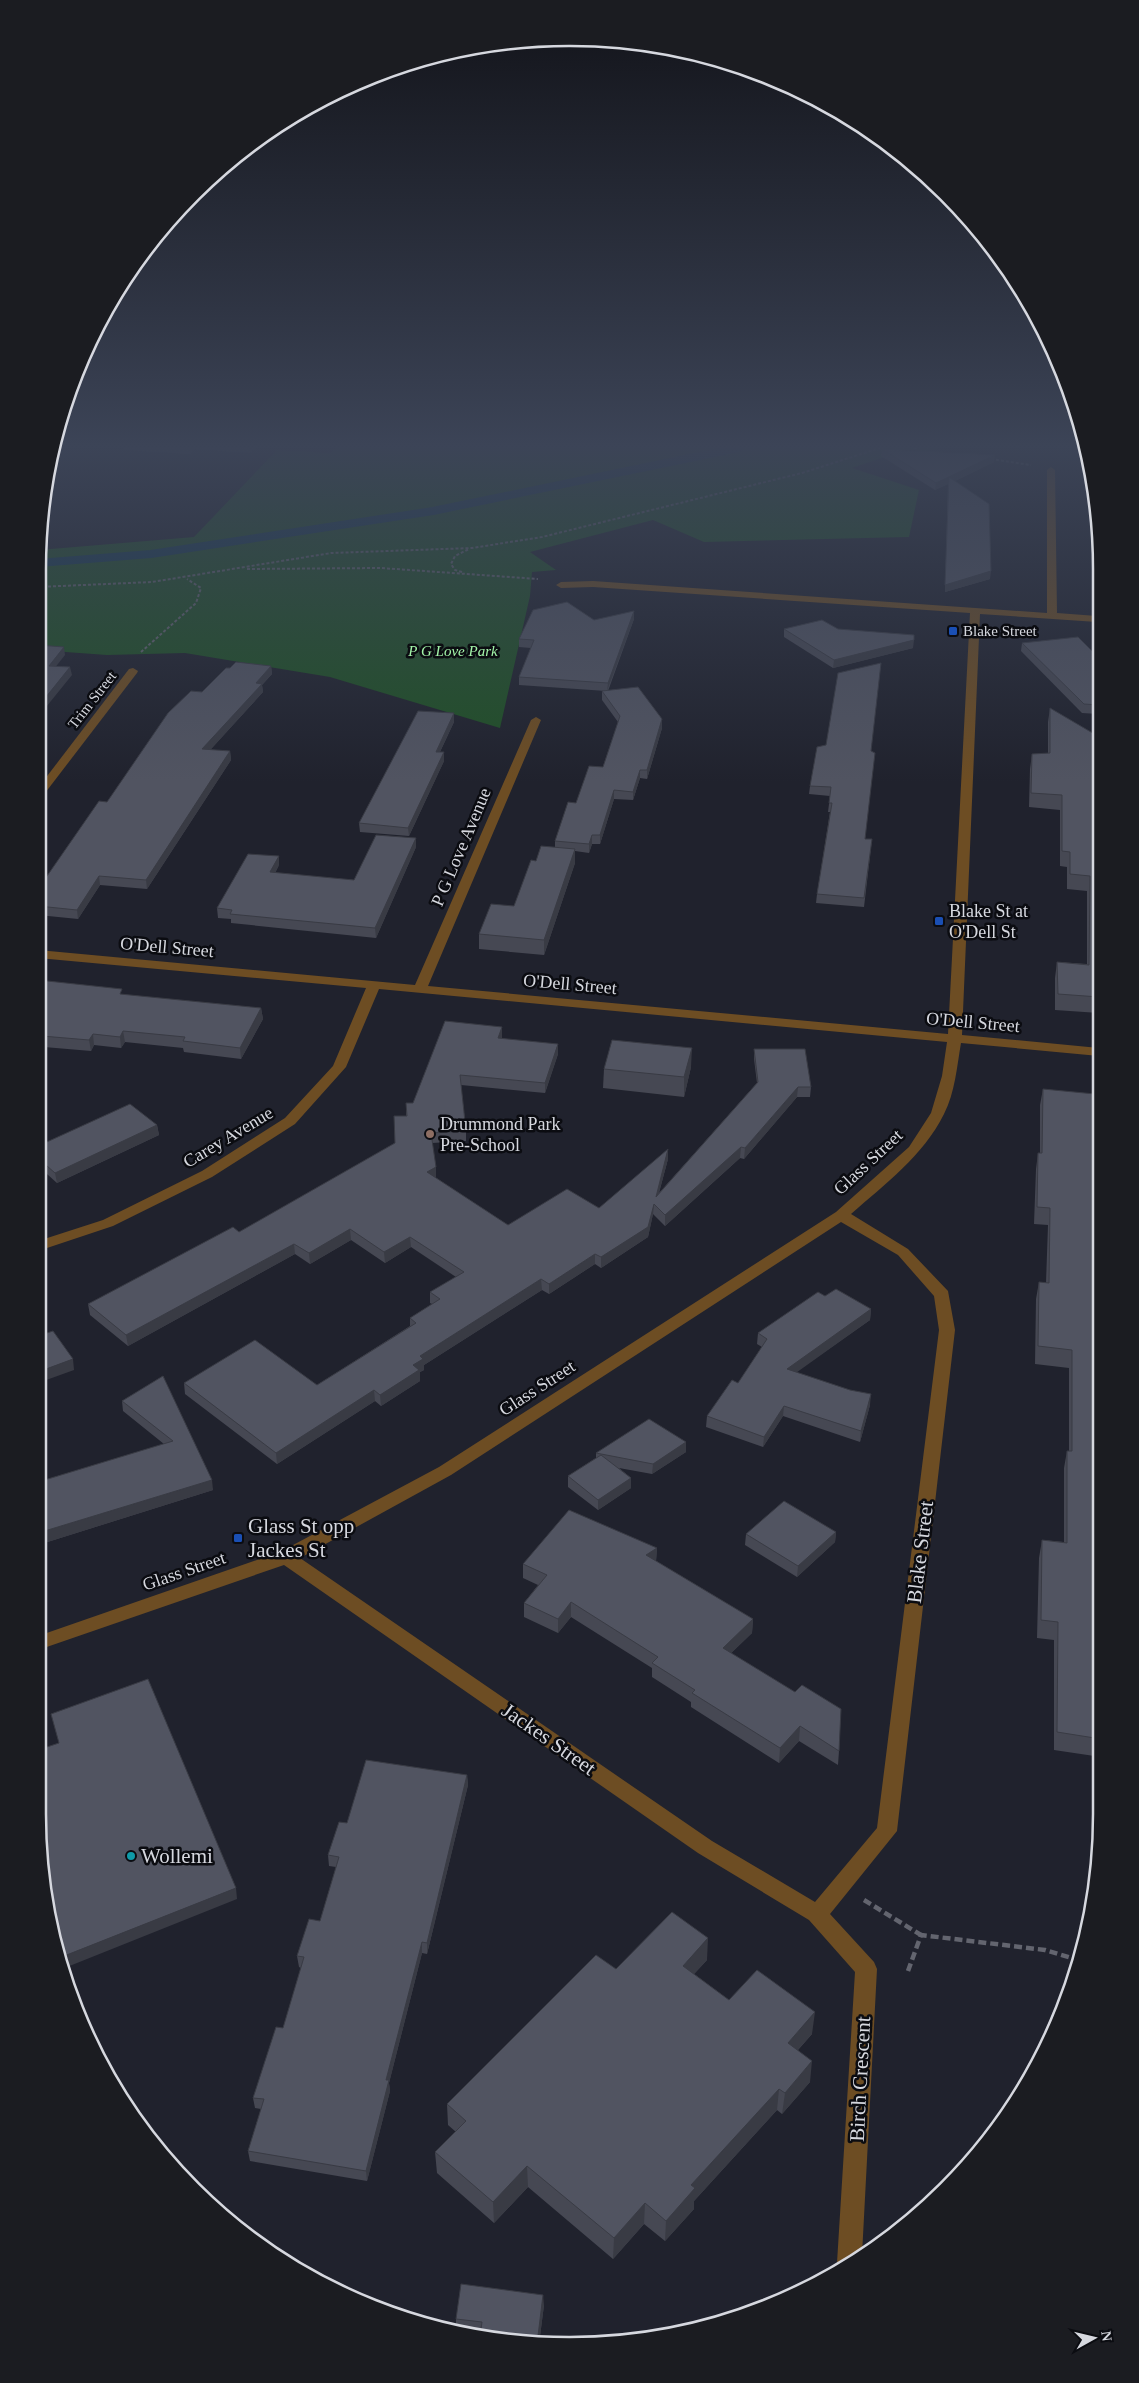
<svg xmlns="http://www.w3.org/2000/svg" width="1139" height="2383" font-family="'Times New Roman',serif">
	<rect width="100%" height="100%" fill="#20222d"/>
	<path fill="#205026" d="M 336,448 L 939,448 L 924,452 L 896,453 L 852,468 L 919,490 L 909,537 L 704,542 L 653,520 L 530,552 L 556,570 L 532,572 L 530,596 L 500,728 L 330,677 L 185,653 L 107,655 L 38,650 L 39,550 L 194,537 L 277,450 L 330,453 Z"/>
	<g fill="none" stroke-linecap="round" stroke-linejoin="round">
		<path stroke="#143a51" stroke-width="8" d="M 38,563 L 151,554 L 433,511 L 738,448"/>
		<g stroke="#63656f" stroke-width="2" stroke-dasharray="3 2" stroke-linecap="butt">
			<path d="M 914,448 L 922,453"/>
			<path d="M 991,459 L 1031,465"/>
			<path d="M 247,569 L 381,568 L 538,579"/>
			<path d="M 462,572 L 455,570 L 451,564 L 455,556 L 469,549"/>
			<path d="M 38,587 L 152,582 L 331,553 L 472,548 L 542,537 L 802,473 L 880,448"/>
			<path d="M 141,652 L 196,603 L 201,588 L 187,579"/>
		</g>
		<g stroke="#63656f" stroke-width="4.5" stroke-dasharray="8 4" stroke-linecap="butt">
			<path d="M 864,1900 L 921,1935"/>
			<path d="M 908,1971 L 921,1935 L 1045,1950 L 1078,1960"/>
		</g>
		<g fill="#6d4d23" fill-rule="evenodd">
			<path d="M 1051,467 L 1055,470 L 1057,613 L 1097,616 L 1097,622 L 980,614 L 962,1035 L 1099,1048 L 1099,1056 L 961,1043 C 957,1066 955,1093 944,1114 C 923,1156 885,1184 851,1214 L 908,1249 L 948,1291 L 955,1330 L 897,1831 L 830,1914 L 874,1962 L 877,1969 L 862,2255 L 839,2269 L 837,2263 L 855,1972 L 809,1920 L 698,1853 L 284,1565 L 38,1650 L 38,1636 L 280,1552 L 439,1467 L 836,1212 L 909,1147 L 931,1113 L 942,1076 L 947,1042 L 379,989 L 346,1067 L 295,1124 L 212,1177 L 113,1226 L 38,1251 L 38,1241 L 103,1220 L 202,1171 L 285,1118 L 333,1066 L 366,988 L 38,958 L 38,950 L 415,985 L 531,720 L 536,717 L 541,720 L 428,986 L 948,1034 L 970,613 L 593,587 L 561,588 L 556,585 L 561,582 L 593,581 L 1047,613 L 1047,470 ZM 841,1222 L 898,1255 L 934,1296 L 939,1330 L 877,1828 L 815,1902 L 712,1841 L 300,1558 L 451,1475 Z"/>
			<path d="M 133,668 L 138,671 L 137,673 L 42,797 L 38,798 L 38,788 L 129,669 Z"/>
		</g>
	</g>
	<g fill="#464853">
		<path d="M 123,448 L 255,448 L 250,453 L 194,449 L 190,454 L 124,450 Z"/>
		<path d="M 882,449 L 994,462 L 955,481 L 990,579 L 945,592 L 948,484 L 935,490 L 881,456 Z"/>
		<path d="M 634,619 L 608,691 L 662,728 L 647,779 L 640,778 L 633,800 L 614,799 L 600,844 L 592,844 L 589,853 L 575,851 L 575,863 L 544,955 L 479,949 L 479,934 L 514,906 L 536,861 L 555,847 L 555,841 L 576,803 L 603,767 L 618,722 L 602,700 L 602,691 L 606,691 L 519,685 L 519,677 L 531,648 L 519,647 L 519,639 L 594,620 Z"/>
		<path d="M 784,629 L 838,629 L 913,648 L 833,668 L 784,637 Z"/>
		<path d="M 1022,643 L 1097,656 L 1098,714 L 1082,713 L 1021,651 Z"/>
		<path d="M 271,666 L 272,674 L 262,685 L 263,692 L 210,750 L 230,751 L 231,760 L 147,889 L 100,885 L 78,919 L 38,915 L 38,889 L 107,802 L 202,692 L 230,668 Z"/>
		<path d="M 1050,708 L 1097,760 L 1098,760 L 1099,1013 L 1055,1010 L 1055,978 L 1057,962 L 1087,964 L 1087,891 L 1067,889 L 1067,867 L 1060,866 L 1060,810 L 1029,807 L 1030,769 L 1032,754 L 1048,754 L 1048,722 Z"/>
		<path d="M 454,713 L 454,722 L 440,752 L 444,761 L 409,836 L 360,832 L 359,823 Z"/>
		<path d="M 872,751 L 865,839 L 872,839 L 864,907 L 816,903 L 817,894 L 830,812 L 828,812 L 830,796 L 809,794 L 810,786 Z"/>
		<path d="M 416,847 L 376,938 L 231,923 L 231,919 L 218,918 L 217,908 L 279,865 L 275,873 L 354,880 Z"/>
		<path d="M 38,980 L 123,995 L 261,1008 L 263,1019 L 241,1059 L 184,1052 L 183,1048 L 125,1042 L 121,1048 L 94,1045 L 91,1051 L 44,1047 L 38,1057 Z"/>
		<path d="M 502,1027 L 502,1038 L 558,1054 L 545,1093 L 461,1085 L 466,1131 L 466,1141 L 432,1143 L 436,1178 L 508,1225 L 599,1208 L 668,1159 L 659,1193 L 757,1083 L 754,1059 L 754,1049 L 811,1087 L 810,1097 L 797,1097 L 744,1159 L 740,1158 L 665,1226 L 653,1214 L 648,1237 L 601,1268 L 595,1264 L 549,1294 L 542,1290 L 424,1365 L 424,1370 L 420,1372 L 420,1381 L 381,1406 L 375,1401 L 277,1464 L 185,1394 L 184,1383 L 317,1385 L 410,1326 L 410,1318 L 432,1304 L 430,1303 L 430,1292 L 456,1277 L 411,1247 L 385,1263 L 351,1240 L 310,1264 L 295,1254 L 128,1346 L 90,1315 L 88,1304 L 239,1232 L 395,1143 L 406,1116 L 406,1103 L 413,1103 Z"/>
		<path d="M 691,1067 L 684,1097 L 603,1088 L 604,1069 Z"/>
		<path d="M 1043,1089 L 1099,1159 L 1101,1757 L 1054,1750 L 1054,1640 L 1037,1638 L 1039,1558 L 1042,1540 L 1064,1542 L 1064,1468 L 1067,1451 L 1069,1451 L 1069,1368 L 1035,1364 L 1036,1299 L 1039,1282 L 1046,1283 L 1048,1225 L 1034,1224 L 1036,1169 L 1038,1153 L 1040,1153 L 1040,1105 Z"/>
		<path d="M 157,1125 L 159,1135 L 57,1183 L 38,1166 L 38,1146 Z"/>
		<path d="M 825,1296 L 871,1309 L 870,1320 L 796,1372 L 870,1405 L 860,1442 L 783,1416 L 763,1447 L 706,1427 L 707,1416 L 738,1383 L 762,1347 L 757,1344 L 758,1333 Z"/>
		<path d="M 163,1376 L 213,1490 L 38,1545 L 38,1482 L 164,1444 L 123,1411 L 122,1401 Z"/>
		<path d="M 686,1442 L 686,1452 L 652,1474 L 619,1468 L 631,1478 L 631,1488 L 598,1510 L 568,1487 L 568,1476 L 596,1458 L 596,1453 Z"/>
		<path d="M 836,1532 L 835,1542 L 797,1577 L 745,1545 L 746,1534 Z"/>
		<path d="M 657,1548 L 656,1561 L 753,1619 L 752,1633 L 731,1653 L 839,1751 L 838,1765 L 799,1741 L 779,1763 L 691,1707 L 691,1702 L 652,1677 L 652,1668 L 571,1617 L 558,1633 L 524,1617 L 524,1603 L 538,1585 L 523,1578 L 523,1564 Z"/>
		<path d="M 467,1775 L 468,1785 L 427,1954 L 422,1953 L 389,2083 L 390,2091 L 367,2181 L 250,2161 L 248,2151 L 261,2109 L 255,2108 L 253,2098 L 283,2028 L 301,1968 L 299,1967 L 297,1956 L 320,1921 L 336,1867 L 329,1866 L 328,1855 L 347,1823 Z"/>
		<path d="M 707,1960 L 694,1974 L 729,2000 L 812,2034 L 798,2050 L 810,2082 L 782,2114 L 777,2110 L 694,2201 L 694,2209 L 665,2241 L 644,2224 L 613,2259 L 528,2187 L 494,2223 L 437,2173 L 435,2152 L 456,2132 L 448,2125 L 447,2104 L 616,1969 Z"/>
		<path d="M 544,2305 L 539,2344 L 535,2344 L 480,2332 L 456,2329 L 456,2319 Z"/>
	</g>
	<g fill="#393b44">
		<path d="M 190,448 L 194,448 L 194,449 L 190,454 Z"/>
		<path d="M 250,448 L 255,448 L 250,453 Z"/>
		<path d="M 995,455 L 994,462 L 949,484 L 949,477 L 948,484 L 935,490 L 936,483 Z"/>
		<path d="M 991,571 L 990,579 L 945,592 L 945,585 Z"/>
		<path d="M 634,611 L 634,619 L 607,691 L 608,683 Z"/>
		<path d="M 914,640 L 913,648 L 833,668 L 834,660 Z"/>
		<path d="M 64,647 L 65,655 L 50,674 L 49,666 Z"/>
		<path d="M 271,666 L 272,674 L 262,685 L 263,692 L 203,758 L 202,749 L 256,683 Z"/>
		<path d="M 70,667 L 72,675 L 38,717 L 38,707 Z"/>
		<path d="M 454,713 L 454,722 L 436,760 L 436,752 Z"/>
		<path d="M 662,719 L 662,728 L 647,779 L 647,770 Z"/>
		<path d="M 230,751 L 231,760 L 147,889 L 146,880 Z"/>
		<path d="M 444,752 L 444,761 L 409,836 L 408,828 Z"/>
		<path d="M 640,770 L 640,778 L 633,800 L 633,792 Z"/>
		<path d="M 614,790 L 614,799 L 600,844 L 600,835 Z"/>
		<path d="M 592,835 L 592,844 L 589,853 L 589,844 Z"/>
		<path d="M 416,838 L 416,847 L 376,938 L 375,928 Z"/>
		<path d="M 575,849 L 575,863 L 544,955 L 544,940 Z"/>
		<path d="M 279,856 L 279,865 L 271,881 L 270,872 Z"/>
		<path d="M 99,876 L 100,885 L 78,919 L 77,910 Z"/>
		<path d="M 261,1008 L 263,1019 L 241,1059 L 240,1048 Z"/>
		<path d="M 502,1027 L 502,1037 L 498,1048 L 498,1038 Z"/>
		<path d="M 123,1031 L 125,1042 L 121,1048 L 120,1037 Z"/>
		<path d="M 93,1034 L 94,1045 L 91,1051 L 89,1040 Z"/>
		<path d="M 42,1036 L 44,1047 L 38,1057 L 38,1043 Z"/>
		<path d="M 558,1044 L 558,1054 L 545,1093 L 545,1083 Z"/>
		<path d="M 692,1048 L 691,1067 L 684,1097 L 684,1077 Z"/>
		<path d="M 798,1087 L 797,1097 L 744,1159 L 745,1148 Z"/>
		<path d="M 157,1125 L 159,1135 L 57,1183 L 55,1173 Z"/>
		<path d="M 741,1147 L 740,1158 L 665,1226 L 665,1215 Z"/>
		<path d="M 668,1149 L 668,1159 L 655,1207 L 656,1197 Z"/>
		<path d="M 436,1167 L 436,1178 L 428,1183 L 427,1172 Z"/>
		<path d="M 654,1204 L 653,1214 L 648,1237 L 601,1268 L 601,1257 Z"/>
		<path d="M 350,1229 L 351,1240 L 310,1264 L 309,1253 Z"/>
		<path d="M 410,1237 L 411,1247 L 385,1263 L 384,1252 Z"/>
		<path d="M 294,1244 L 295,1254 L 128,1346 L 126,1335 Z"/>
		<path d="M 595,1254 L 595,1264 L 549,1294 L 549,1284 Z"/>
		<path d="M 541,1279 L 542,1290 L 424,1365 L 424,1370 L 420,1372 L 420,1381 L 381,1406 L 380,1395 L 413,1365 L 420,1356 Z"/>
		<path d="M 871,1309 L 870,1320 L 786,1380 L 787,1369 Z"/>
		<path d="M 73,1359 L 74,1370 L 38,1383 L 38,1372 Z"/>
		<path d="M 374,1390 L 375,1401 L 277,1464 L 276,1453 Z"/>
		<path d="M 871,1394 L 870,1405 L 860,1442 L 861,1431 Z"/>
		<path d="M 784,1406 L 783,1416 L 763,1447 L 764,1437 Z"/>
		<path d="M 686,1442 L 686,1452 L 652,1474 L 653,1464 Z"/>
		<path d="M 631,1478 L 631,1488 L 598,1510 L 598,1500 Z"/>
		<path d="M 212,1480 L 213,1490 L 38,1545 L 38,1533 Z"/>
		<path d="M 836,1532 L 835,1542 L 797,1577 L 798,1566 Z"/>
		<path d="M 657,1548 L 656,1562 L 646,1555 Z"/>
		<path d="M 571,1602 L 571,1617 L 558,1633 L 558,1619 Z"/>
		<path d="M 753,1619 L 752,1633 L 722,1662 L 723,1648 Z"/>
		<path d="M 800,1726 L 799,1741 L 779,1763 L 780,1748 Z"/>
		<path d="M 467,1775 L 468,1785 L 427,1954 L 427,1943 Z"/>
		<path d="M 236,1888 L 237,1899 L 62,1969 L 59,1958 Z"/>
		<path d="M 708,1938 L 707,1960 L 682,1987 L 683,1966 Z"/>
		<path d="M 422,1942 L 422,1953 L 389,2083 L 390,2091 L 367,2181 L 366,2171 L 386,2080 Z"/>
		<path d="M 815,2012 L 812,2034 L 785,2064 L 788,2043 Z"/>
		<path d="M 812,2061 L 810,2082 L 782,2114 L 785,2093 Z"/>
		<path d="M 779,2089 L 777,2110 L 694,2201 L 694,2209 L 665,2241 L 666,2221 L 691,2185 Z"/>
		<path d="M 527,2166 L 528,2187 L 494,2223 L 493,2202 Z"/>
		<path d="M 645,2203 L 644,2224 L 613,2259 L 614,2238 Z"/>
		<path d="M 543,2295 L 544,2305 L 539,2344 L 537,2344 Z"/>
	</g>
	<g fill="#515461" stroke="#393b44">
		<path d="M 882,449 L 995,455 L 936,483 Z"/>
		<path d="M 949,477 L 989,504 L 991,571 L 945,585 Z"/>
		<path d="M 567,602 L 594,620 L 634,611 L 608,683 L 519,677 L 534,640 L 519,639 L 533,610 Z"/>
		<path d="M 822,620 L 838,629 L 914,635 L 914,640 L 834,660 L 784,629 Z"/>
		<path d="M 1078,637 L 1097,656 L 1098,705 L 1084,704 L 1022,643 Z"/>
		<path d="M 38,645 L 64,647 L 49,666 L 70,667 L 38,707 Z"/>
		<path d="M 236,662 L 271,666 L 256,683 L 262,684 L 202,749 L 230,751 L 146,880 L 99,876 L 77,910 L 38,906 L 38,889 L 99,801 L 107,802 L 168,713 L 191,691 L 202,692 L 226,668 L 230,668 Z"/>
		<path d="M 881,663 L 871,751 L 875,753 L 865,839 L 872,839 L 864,898 L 817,894 L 832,803 L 829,803 L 831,787 L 810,786 L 817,747 L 826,745 L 838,673 Z"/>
		<path d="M 638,687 L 662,719 L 647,770 L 640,770 L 633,792 L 614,790 L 600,835 L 592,835 L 589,844 L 555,841 L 568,802 L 576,803 L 589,766 L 603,767 L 620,716 L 602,691 Z"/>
		<path d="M 1050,708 L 1096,735 L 1097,760 L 1098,760 L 1099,997 L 1058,994 L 1057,962 L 1089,965 L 1090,876 L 1070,874 L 1070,852 L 1062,851 L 1062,795 L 1031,793 L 1032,754 L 1050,753 Z"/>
		<path d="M 418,711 L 454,713 L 436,752 L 444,752 L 408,828 L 359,823 Z"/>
		<path d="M 376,835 L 416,838 L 375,928 L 230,914 L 232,910 L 217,908 L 248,854 L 279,856 L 270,872 L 354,880 Z"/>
		<path d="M 541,846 L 575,849 L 544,940 L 479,934 L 491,904 L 514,906 L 531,860 L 536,861 Z"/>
		<path d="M 38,980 L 122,989 L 120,994 L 261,1008 L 240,1048 L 183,1041 L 185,1037 L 123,1031 L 120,1037 L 93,1034 L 89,1040 L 42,1036 L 38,1043 Z"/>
		<path d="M 445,1021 L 502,1027 L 498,1038 L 558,1044 L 545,1083 L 460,1075 L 466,1131 L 431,1133 L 436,1167 L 427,1172 L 508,1225 L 567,1189 L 599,1208 L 668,1149 L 656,1197 L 758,1082 L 754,1049 L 805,1049 L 811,1087 L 798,1087 L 745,1148 L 741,1147 L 665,1215 L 654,1204 L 648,1227 L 601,1257 L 595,1254 L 549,1284 L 541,1279 L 420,1356 L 423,1359 L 413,1365 L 419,1370 L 380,1395 L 374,1390 L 276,1453 L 184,1383 L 255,1340 L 317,1385 L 416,1323 L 410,1318 L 440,1299 L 430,1292 L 464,1272 L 410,1237 L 384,1252 L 350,1229 L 309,1253 L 294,1244 L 126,1335 L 88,1304 L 233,1227 L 239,1232 L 395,1143 L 394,1116 L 407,1116 L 406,1103 L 413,1103 Z"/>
		<path d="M 612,1040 L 692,1048 L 684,1077 L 604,1069 Z"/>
		<path d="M 1043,1089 L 1095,1094 L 1099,1159 L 1101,1739 L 1057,1732 L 1058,1622 L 1041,1620 L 1042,1540 L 1067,1543 L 1067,1451 L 1072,1451 L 1072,1350 L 1038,1346 L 1039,1282 L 1049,1283 L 1050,1208 L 1037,1207 L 1038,1153 L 1042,1153 Z"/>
		<path d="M 130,1104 L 157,1125 L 55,1173 L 38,1158 L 38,1146 Z"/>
		<path d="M 836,1289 L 871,1309 L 787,1369 L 850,1390 L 871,1394 L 861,1431 L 784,1406 L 764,1437 L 707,1416 L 732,1380 L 738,1383 L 767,1339 L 758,1333 L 818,1292 L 825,1296 Z"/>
		<path d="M 53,1331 L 73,1359 L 38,1372 L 38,1336 Z"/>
		<path d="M 163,1376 L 212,1480 L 38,1533 L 38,1482 L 173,1441 L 122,1401 Z"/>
		<path d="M 649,1419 L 686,1442 L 653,1464 L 596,1453 Z"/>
		<path d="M 601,1455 L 631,1478 L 598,1500 L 568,1476 Z"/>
		<path d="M 784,1501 L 836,1532 L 798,1566 L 746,1534 Z"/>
		<path d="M 569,1510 L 657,1548 L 646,1555 L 753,1619 L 723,1648 L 795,1692 L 802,1685 L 841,1709 L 839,1751 L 800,1726 L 780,1748 L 692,1693 L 695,1690 L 652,1663 L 658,1657 L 571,1602 L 558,1619 L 524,1603 L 547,1575 L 523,1564 Z"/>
		<path d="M 148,1679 L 236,1888 L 59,1958 L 48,1917 L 38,1814 L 38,1750 L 59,1743 L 51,1714 Z"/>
		<path d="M 366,1760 L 467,1775 L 427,1943 L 422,1942 L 386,2080 L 389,2080 L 366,2171 L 248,2151 L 264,2099 L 253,2098 L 276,2027 L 283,2028 L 304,1957 L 297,1956 L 309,1919 L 320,1921 L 339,1857 L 328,1855 L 339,1822 L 347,1823 Z"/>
		<path d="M 672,1912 L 708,1938 L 683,1966 L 729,2000 L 757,1970 L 815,2012 L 788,2043 L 812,2061 L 785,2093 L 779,2089 L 691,2185 L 695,2188 L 666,2221 L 645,2203 L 614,2238 L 527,2166 L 493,2202 L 435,2152 L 466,2121 L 447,2104 L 596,1955 L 616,1969 Z"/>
		<path d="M 963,2166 L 967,2167 L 963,2171 Z"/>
		<path d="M 461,2284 L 543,2295 L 537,2344 L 480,2337 L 482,2322 L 456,2319 Z"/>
	</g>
	<linearGradient id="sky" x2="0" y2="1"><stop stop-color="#121319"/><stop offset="0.57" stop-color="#3c4457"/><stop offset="1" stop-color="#3c4457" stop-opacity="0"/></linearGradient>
	<rect width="1139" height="782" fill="url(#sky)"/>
	<g fill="#1a4fb4" stroke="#0b0c11" stroke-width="2">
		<rect x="948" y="626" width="10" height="10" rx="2.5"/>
		<rect x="934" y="916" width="10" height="10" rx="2.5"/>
		<rect x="233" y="1533" width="10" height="10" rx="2.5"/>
	</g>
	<circle fill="#8d6e63" stroke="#0b0c11" stroke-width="2" cx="430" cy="1134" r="5"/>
	<circle fill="#0f9aa8" stroke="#0b0c11" stroke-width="2" cx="131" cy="1856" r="5"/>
	<g text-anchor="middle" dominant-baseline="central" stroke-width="5" stroke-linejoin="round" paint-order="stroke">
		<g font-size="15" fill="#d6d8df" stroke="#0b0c11" text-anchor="start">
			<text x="963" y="631">Blake Street</text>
		</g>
		<g font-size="15" font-style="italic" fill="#a3f4a9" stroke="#0b0c11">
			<text x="453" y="651">P G Love Park</text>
		</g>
		<g font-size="15" fill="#d6d8df" stroke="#0b0c11">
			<text transform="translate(92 700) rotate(-52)">Trim Street</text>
		</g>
		<g font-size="18" fill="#d6d8df" stroke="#0b0c11">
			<text transform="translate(461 847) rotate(-67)">P G Love Avenue</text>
			<text transform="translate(167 947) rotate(5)">O'Dell Street</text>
			<text transform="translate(570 984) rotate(5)">O'Dell Street</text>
			<text transform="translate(973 1022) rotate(5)">O'Dell Street</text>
			<text transform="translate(228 1137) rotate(-31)">Carey Avenue</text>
			<text transform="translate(868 1162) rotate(-43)">Glass Street</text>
			<text transform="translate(537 1388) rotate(-33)">Glass Street</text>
			<text transform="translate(184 1571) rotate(-19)">Glass Street</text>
		</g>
		<g font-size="18" fill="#d6d8df" stroke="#0b0c11" text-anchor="start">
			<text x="949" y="911">Blake St at<tspan x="949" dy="21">O'Dell St</tspan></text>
			<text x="440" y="1124">Drummond Park<tspan x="440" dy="21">Pre-School</tspan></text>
		</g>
		<g font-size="21" fill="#d6d8df" stroke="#0b0c11" text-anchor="start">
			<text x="248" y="1526">Glass St opp<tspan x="248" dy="24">Jackes St</tspan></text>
			<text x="141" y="1856">Wollemi</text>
		</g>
		<g font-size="21" fill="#d6d8df" stroke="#0b0c11">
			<text transform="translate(920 1552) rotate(-83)">Blake Street</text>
			<text transform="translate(549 1739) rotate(35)">Jackes Street</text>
			<text transform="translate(860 2079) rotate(-87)">Birch Crescent</text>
		</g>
	</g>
	<path d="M0 0H1139V2383H0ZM569 46H570A523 523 0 0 1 1093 569V1814A523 523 0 0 1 570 2337H569A523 523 0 0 1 46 1814V569A523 523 0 0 1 569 46Z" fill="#1b1c21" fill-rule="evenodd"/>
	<path fill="none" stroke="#d6d8df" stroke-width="2.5" d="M569 46H570A523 523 0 0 1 1093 569V1814A523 523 0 0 1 570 2337H569A523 523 0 0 1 46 1814V569A523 523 0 0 1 569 46Z"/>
	<g transform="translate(1094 2338) rotate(82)" stroke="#0b0c11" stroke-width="4" paint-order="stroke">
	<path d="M0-4L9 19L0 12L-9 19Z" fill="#d6d8df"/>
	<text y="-8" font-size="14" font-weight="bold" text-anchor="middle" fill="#d6d8df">N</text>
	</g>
</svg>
